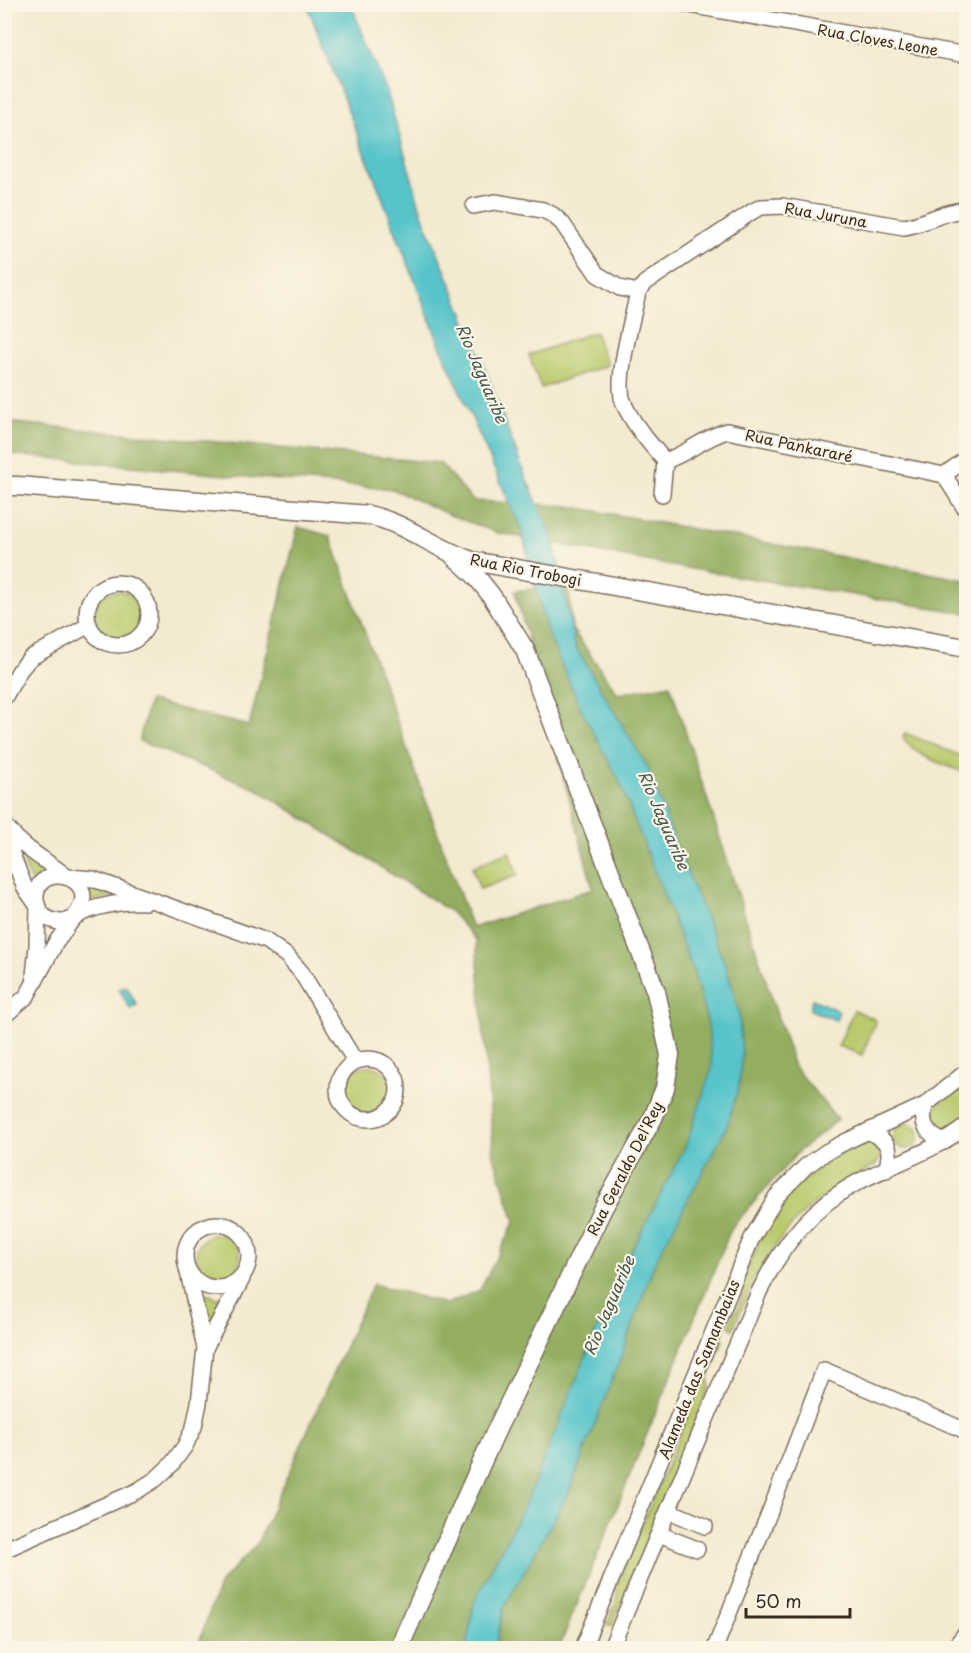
<svg xmlns="http://www.w3.org/2000/svg" width="971" height="1653" font-family="'Playpen Sans',sans-serif">
	<rect width="100%" height="100%" fill="#fcf5e5"/>
	<filter id="ink" filterUnits="userSpaceOnUse"><feTurbulence type="fractalNoise" baseFrequency=".0167" numOctaves="2"/><feDisplacementMap in="SourceGraphic" scale="12" xChannelSelector="R" yChannelSelector="G"/><feConvolveMatrix kernelMatrix="1 2 1 2 8 2 1 2 1" color-interpolation-filters="sRGB"/></filter>
	<filter id="wash" filterUnits="userSpaceOnUse"><feTurbulence type="fractalNoise" baseFrequency=".008" numOctaves="4" result="noise"/><feDisplacementMap in="SourceGraphic" scale="24" xChannelSelector="R" yChannelSelector="G"/><feGaussianBlur stdDeviation="1.35" result="paint"/><feColorMatrix in="noise" values="0 0 0 0 0 0 0 0 0 0 0 0 0 0 0 0 0 1.4 0 .05"/><feComposite in="paint" operator="in"/></filter>
	<g filter="url(#wash)">
		<rect width="100%" height="100%" fill="#f3ead0"/>
		<g fill="#baca6d" stroke="#7a7a46" stroke-width="1.5">
			<path d="M 595,332 L 607,365 L 541,388 L 529,355 Z"/>
			<circle cx="118" cy="615" r="24"/>
			<path d="M 905,733 L 966,758 L 966,773 C 949,766 908,755 903,735 Z"/>
			<path d="M 19,850 L 35,863 L 48,870 L 42,872 L 32,884 Z"/>
			<path d="M 509,852 L 518,875 L 480,889 L 472,867 Z"/>
			<path d="M 84,883 L 122,895 L 99,899 L 88,904 L 90,896 Z"/>
			<path d="M 854,1010 L 876,1020 L 862,1055 L 838,1046 Z"/>
			<circle cx="368" cy="1090" r="24"/>
			<path d="M 966,1082 L 966,1117 L 951,1129 L 942,1129 L 932,1124 L 933,1109 Z"/>
			<circle cx="906" cy="1136" r="13"/>
			<path d="M 867,1140 C 877,1143 887,1153 877,1163 C 870,1170 857,1174 848,1179 C 838,1185 828,1193 819,1200 C 776,1232 753,1281 733,1329 L 729,1326 L 742,1296 L 743,1278 L 774,1210 L 789,1192 L 830,1159 Z"/>
			<circle cx="218" cy="1256" r="22"/>
			<path d="M 201,1292 L 217,1298 L 224,1296 L 209,1326 Z"/>
			<path d="M 721,1337 L 723,1340 L 709,1376 L 709,1387 L 612,1626 L 607,1624 L 617,1600 L 617,1584 Z"/>
		</g>
		<g fill="#93ae60" stroke="#676c3f" stroke-width="1.5">
			<path d="M 4,422 L 440,463 L 473,501 L 569,506 L 966,580 L 966,613 L 679,567 L 498,533 L 450,515 L 392,489 L 246,477 L 5,454 Z"/>
			<path d="M 298,527 L 330,536 L 472,928 L 593,889 L 515,591 L 569,585 L 572,629 L 618,694 L 670,684 L 794,1067 L 838,1120 L 799,1151 L 732,1227 L 559,1648 L 197,1648 L 220,1583 L 257,1544 L 373,1284 L 446,1304 L 480,1290 L 515,1221 L 494,1157 L 476,940 L 450,911 L 259,790 L 139,741 L 149,701 L 249,726 Z"/>
		</g>
		<g fill="#56c4ca" stroke="#487774" stroke-width="1.5">
			<path d="M 307,5 L 351,5 L 387,92 L 422,214 L 479,353 L 524,473 L 553,538 L 575,646 L 648,768 L 680,855 L 727,969 L 739,1013 L 742,1055 L 739,1086 L 727,1126 L 654,1264 L 626,1344 L 567,1496 L 504,1607 L 495,1648 L 466,1648 L 474,1602 L 527,1500 L 620,1273 L 686,1145 L 712,1068 L 708,1024 L 694,973 L 619,780 L 583,713 L 547,632 L 521,529 L 441,348 Z"/>
			<path d="M 126,986 L 137,1005 L 130,1009 L 119,989 Z"/>
			<path d="M 812,999 L 839,1011 L 836,1020 L 810,1010 Z"/>
		</g>
	</g>
	<g filter="url(#ink)">
		<g fill="none" stroke-linecap="round" stroke-linejoin="round">
			<g stroke="#7b6d5c" stroke-width="18">
				<g id="minor">
					<path d="M 684,4 L 966,55"/>
					<path d="M 474,206 L 495,202 L 543,210 L 553,215 L 562,223 L 597,274 L 620,288 L 638,292"/>
					<path d="M 966,459 L 944,475 L 966,510"/>
					<path d="M 944,475 L 727,431 C 705,437 687,454 665,461 C 651,445 630,421 623,401 C 615,377 633,318 638,292 L 645,283 L 753,211 L 761,207 L 782,206 L 904,227 C 925,224 945,210 966,210"/>
					<path d="M 662,494 L 665,461"/>
					<circle cx="118" cy="614" r="31"/>
					<path d="M 4,698 L 20,670 L 30,658 L 89,625"/>
					<path d="M 4,822 L 11,852 L 25,888 L 37,905"/>
					<path d="M 8,829 C 25,850 46,860 66,876"/>
					<path d="M 68,877 L 93,879 L 266,941 L 287,956 L 301,972 L 355,1061"/>
					<path d="M 76,915 C 105,875 33,859 36,900 C 37,906 39,912 44,916 C 49,920 55,922 62,922 C 71,921 78,914 87,911 C 106,904 126,901 146,902"/>
					<path d="M 34,976 L 37,946 L 38,907"/>
					<path d="M 4,1016 L 27,996 L 55,944 L 74,917"/>
					<circle cx="368" cy="1089" r="30"/>
					<path d="M 925,1105 C 920,1124 927,1134 944,1142"/>
					<path d="M 868,1131 C 889,1141 893,1148 886,1170"/>
					<circle cx="217" cy="1256" r="32"/>
					<path d="M 205,1348 L 242,1279"/>
					<path d="M 669,1511 L 705,1526"/>
					<path d="M 659,1534 L 697,1549"/>
					<path d="M 4,1550 L 137,1491 L 156,1479 L 171,1465 L 185,1446 L 194,1427 L 199,1403 L 205,1348 L 187,1268"/>
					<path d="M 583,1648 L 751,1240 L 776,1197 L 806,1166 L 826,1152 L 847,1141 L 925,1105 L 966,1072"/>
					<path d="M 611,1648 L 759,1292 C 782,1245 812,1206 860,1181 C 895,1163 935,1151 966,1126"/>
					<path d="M 715,1648 L 772,1506 L 824,1370 L 966,1431"/>
				</g>
			</g>
			<g stroke="#7b6d5c" stroke-width="21">
				<g id="major">
					<path d="M 4,486 L 18,486 L 368,515 C 406,523 435,549 472,561 L 966,648"/>
					<path d="M 400,1648 L 405,1634 L 495,1433 L 602,1210 L 653,1118 L 665,1088 L 670,1055 L 656,992 L 525,650 L 491,595 L 475,575 L 453,555"/>
					<path d="M 956,1648 L 966,1635"/>
				</g>
			</g>
			<use href="#minor" stroke="#fff" stroke-width="15"/>
			<use href="#major" stroke="#fff" stroke-width="18"/>
		</g>
	</g>
	<g text-anchor="middle" dominant-baseline="central" stroke-width="4.5" stroke-linejoin="round" paint-order="stroke">
		<g font-size="15" fill="#3b2a1e" stroke="#fcf5e5">
			<text transform="translate(878 39) rotate(10)">Rua Cloves Leone</text>
			<text transform="translate(826 214) rotate(10)">Rua Juruna</text>
			<text transform="translate(799 445) rotate(12)">Rua Pankararé</text>
			<text transform="translate(526 569) rotate(11)">Rua Rio Trobogi</text>
			<text transform="translate(624 1168) rotate(-63)">Rua Geraldo Del'Rey</text>
			<text transform="translate(698 1369) rotate(-68)">Alameda das Samambaias</text>
		</g>
		<g font-size="16" font-style="italic" fill="#435852" stroke="#fcf5e5">
			<text transform="translate(483 373) rotate(67)">Rio Jaguaribe</text>
			<text transform="translate(665 820) rotate(67)">Rio Jaguaribe</text>
			<text transform="translate(608 1305) rotate(-67)">Rio Jaguaribe</text>
		</g>
	</g>
	<rect width="971" height="1653" fill="none" stroke="#fcf5e5" stroke-width="24"/>
	<path d="M746 1608v9h104v-9" fill="none" stroke="#3b2a1e" stroke-width="3"/>
	<text x="755" y="1608" font-size="18" fill="#3b2a1e" stroke="#fcf5e5" stroke-width="4.5" paint-order="stroke">50 m</text>
</svg>
